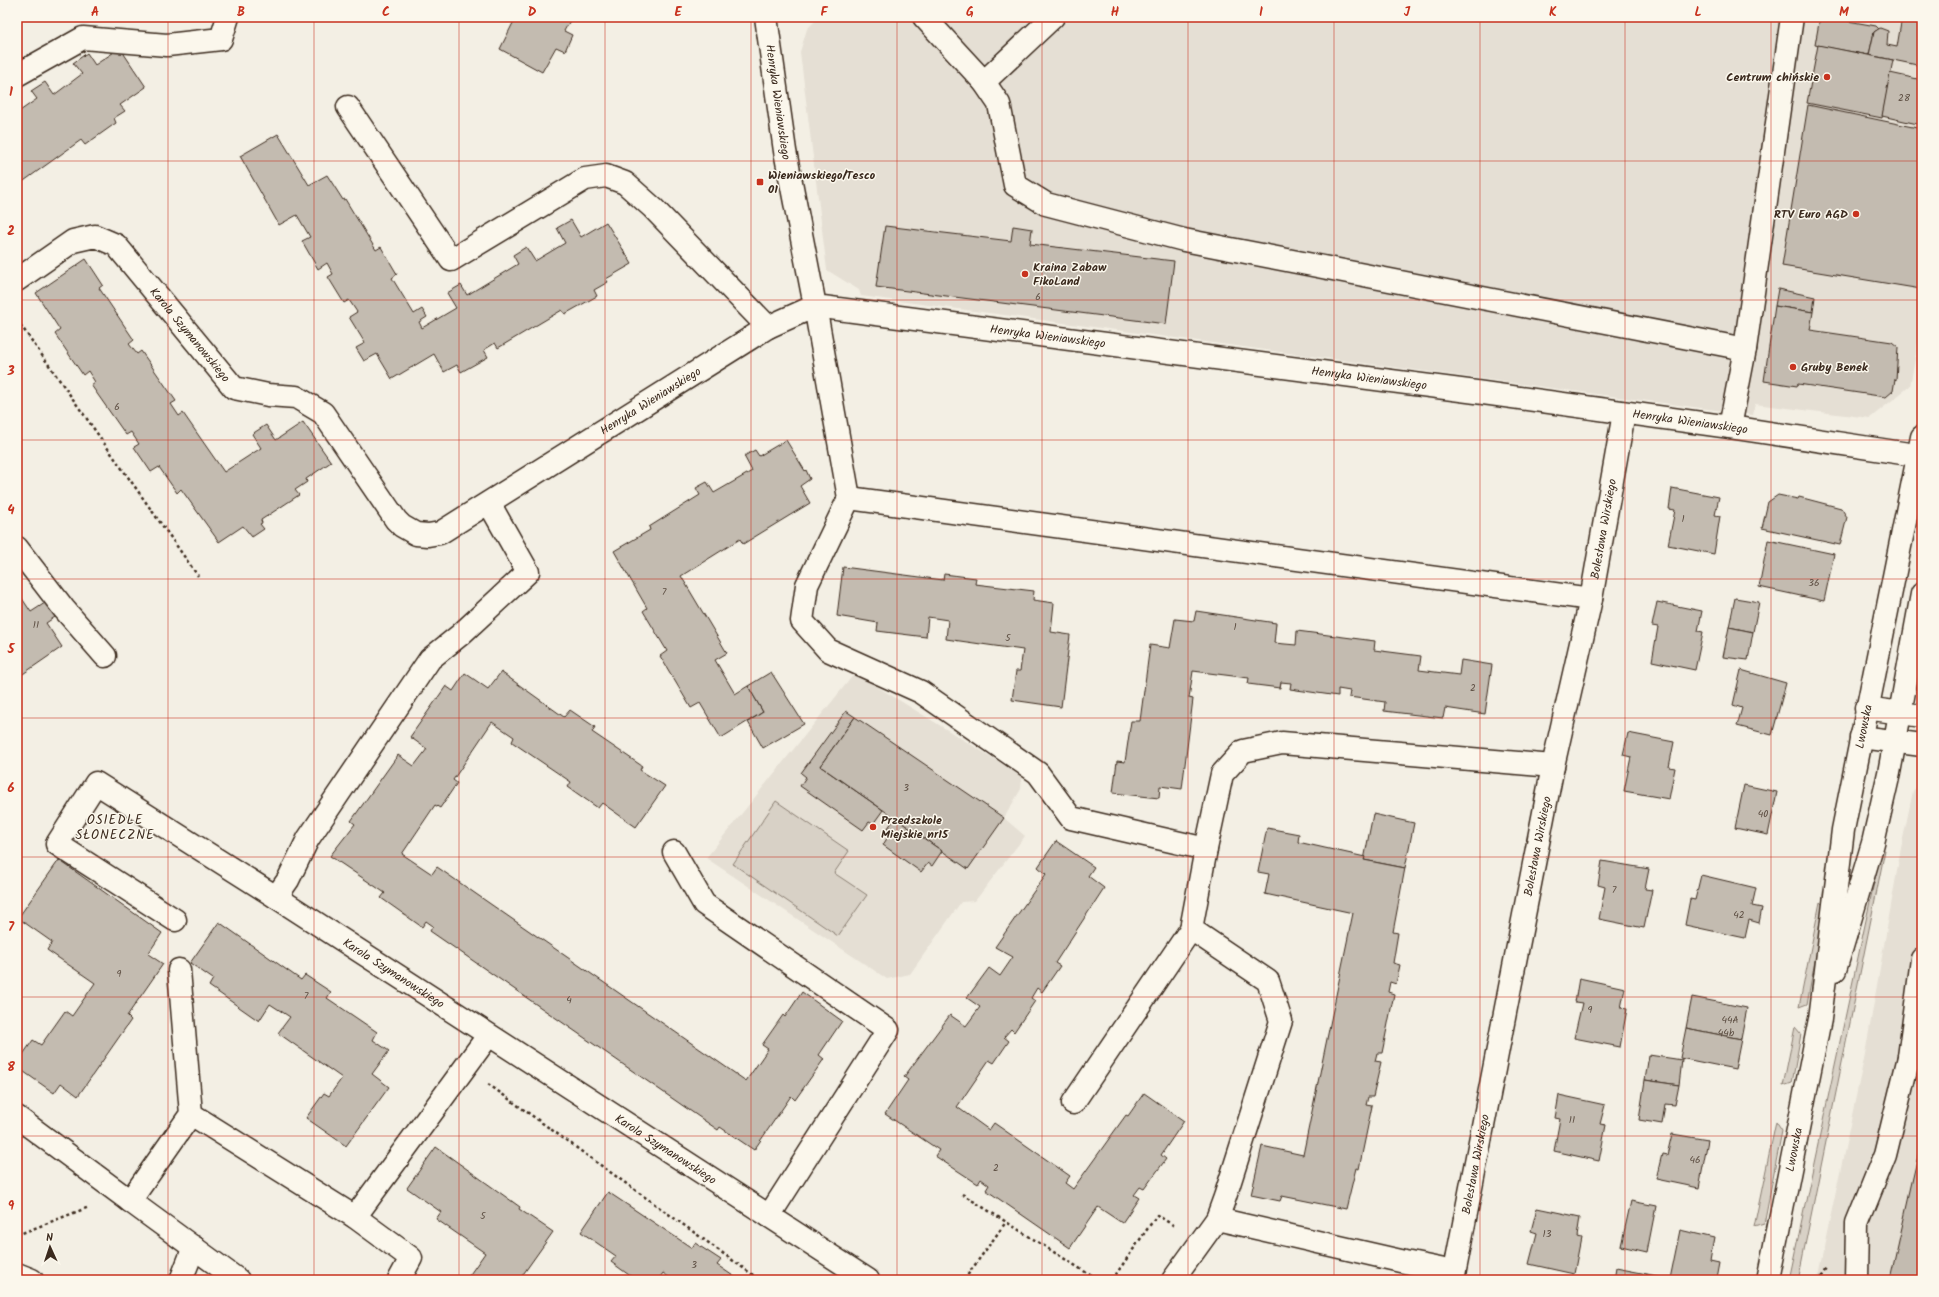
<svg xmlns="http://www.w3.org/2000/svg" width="1939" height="1297" font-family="Kalam,sans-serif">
	<rect width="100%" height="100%" fill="#f3efe4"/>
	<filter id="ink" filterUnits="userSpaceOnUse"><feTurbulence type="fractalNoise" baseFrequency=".025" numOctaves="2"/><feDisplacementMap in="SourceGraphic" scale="8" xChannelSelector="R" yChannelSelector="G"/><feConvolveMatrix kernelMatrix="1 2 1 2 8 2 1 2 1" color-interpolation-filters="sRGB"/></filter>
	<g filter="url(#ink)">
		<g fill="#e5dfd4">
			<path d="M 819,17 L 1922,17 L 1922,321 L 1910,386 L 1870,418 L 1755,404 L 1753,415 L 861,296 L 859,290 L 827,270 L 800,52 L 807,29 Z"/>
			<path d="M 855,673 L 1022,776 L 1021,789 L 1004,818 L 1025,836 L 975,901 L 961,902 L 910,974 L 887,979 L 706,858 Z"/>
			<path d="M 1922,781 L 1922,1280 L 1817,1280 L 1865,1054 L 1901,848 L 1913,791 Z"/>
		</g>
		<g fill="#d8d1c6" stroke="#8a7e72">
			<path d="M 776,801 L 849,851 L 834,873 L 867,895 L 838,936 L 733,864 Z"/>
			<path d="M 1881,850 L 1885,850 L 1798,1280 L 1789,1280 Z"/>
			<path d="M 1820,902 L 1825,907 L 1807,1004 L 1799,1007 Z"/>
			<path d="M 1795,1027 L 1801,1034 L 1792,1083 L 1783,1086 Z"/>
			<path d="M 1776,1122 L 1782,1131 L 1764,1224 L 1754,1227 Z"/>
		</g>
		<g fill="#c3bbb0" stroke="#3b2a1e">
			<path d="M 516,17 L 572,17 L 564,31 L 572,35 L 565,51 L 556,47 L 542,72 L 500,49 Z"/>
			<path d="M 1820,17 L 1849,17 L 1848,21 L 1876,26 L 1879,29 L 1874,32 L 1869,55 L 1815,45 Z"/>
			<path d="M 1902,17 L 1922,17 L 1922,66 L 1869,55 L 1874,32 L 1880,28 L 1888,31 L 1887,45 L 1897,47 Z"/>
			<path d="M 1818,45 L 1893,60 L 1882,118 L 1807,103 Z"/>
			<path d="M 120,48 L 146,87 L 120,105 L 125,111 L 114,118 L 116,123 L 85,145 L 81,140 L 21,183 L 17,178 L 17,113 L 37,99 L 31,91 L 45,82 L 54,95 L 82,74 L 73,63 L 87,53 L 95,65 Z"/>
			<path d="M 1890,73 L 1922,80 L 1922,125 L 1882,116 Z"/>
			<path d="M 1808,105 L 1922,129 L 1921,289 L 1782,266 Z"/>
			<path d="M 278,134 L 309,185 L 327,175 L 343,200 L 345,199 L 376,250 L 381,247 L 397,274 L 392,278 L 414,314 L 422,309 L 427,317 L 419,322 L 422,328 L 456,308 L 447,293 L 461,285 L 467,295 L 518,264 L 513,255 L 526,247 L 535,261 L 565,243 L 557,228 L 571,220 L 581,237 L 606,222 L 632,264 L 606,279 L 608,282 L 594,290 L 597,296 L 565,314 L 562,310 L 498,348 L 495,343 L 484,350 L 488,357 L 461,372 L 457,365 L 444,372 L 434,354 L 392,379 L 377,354 L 364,361 L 356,348 L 365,343 L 349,317 L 357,312 L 349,300 L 344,303 L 328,277 L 333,274 L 327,263 L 318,269 L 302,241 L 310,237 L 297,215 L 279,225 L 240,156 Z"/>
			<path d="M 885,226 L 1011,241 L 1013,226 L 1032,229 L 1030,244 L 1174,261 L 1166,324 L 876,287 Z"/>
			<path d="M 86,259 L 103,285 L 99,288 L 134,340 L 129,344 L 137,354 L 141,351 L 176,401 L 171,404 L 179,416 L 183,413 L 224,472 L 261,448 L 252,434 L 266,425 L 276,440 L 303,422 L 331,462 L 306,479 L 307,482 L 295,490 L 299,495 L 261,520 L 262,523 L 260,524 L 264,529 L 252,537 L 243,526 L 219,542 L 181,489 L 177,493 L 159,467 L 151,472 L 134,447 L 139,444 L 131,432 L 126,435 L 91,385 L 95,382 L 88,371 L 83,375 L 55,334 L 60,330 L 36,293 Z"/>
			<path d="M 1778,289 L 1815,297 L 1813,312 L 1775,306 Z"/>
			<path d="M 1775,306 L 1813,312 L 1810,330 L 1892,342 L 1898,347 L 1896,380 L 1895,379 L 1893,391 L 1886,397 L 1798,384 L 1797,386 L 1764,381 Z"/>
			<path d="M 786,440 L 805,471 L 806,470 L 810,479 L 800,486 L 810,503 L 743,544 L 740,539 L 681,576 L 727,653 L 715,660 L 735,694 L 748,686 L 763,712 L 721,738 L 700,703 L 691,708 L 660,656 L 667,651 L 643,611 L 647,608 L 614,551 L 650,530 L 649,527 L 700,495 L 696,488 L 707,482 L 714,493 L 752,471 L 744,456 L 755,450 L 759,456 Z"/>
			<path d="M 1672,488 L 1719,497 L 1715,515 L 1720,516 L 1714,554 L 1668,545 L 1675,510 L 1669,509 Z"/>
			<path d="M 1778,495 L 1798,499 L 1799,497 L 1841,508 L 1847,517 L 1840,545 L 1762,528 L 1768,502 Z"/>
			<path d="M 1768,540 L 1834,554 L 1824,601 L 1759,587 Z"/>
			<path d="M 843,567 L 943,580 L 944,574 L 976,578 L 975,584 L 1034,591 L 1033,600 L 1054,603 L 1051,632 L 1070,635 L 1061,707 L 1012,700 L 1016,671 L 1020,671 L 1023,650 L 946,639 L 948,620 L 928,617 L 926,637 L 877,631 L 878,623 L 837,616 Z"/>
			<path d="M 17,591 L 31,612 L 48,601 L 58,615 L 46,623 L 62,647 L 17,678 Z"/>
			<path d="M 1735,598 L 1759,602 L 1753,632 L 1729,627 Z"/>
			<path d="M 1657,602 L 1702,611 L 1698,631 L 1703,632 L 1695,670 L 1652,661 L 1658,627 L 1652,626 Z"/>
			<path d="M 1196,611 L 1276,623 L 1274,643 L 1296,645 L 1297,631 L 1375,641 L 1374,650 L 1421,656 L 1419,670 L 1459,675 L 1461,660 L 1492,665 L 1485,714 L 1445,708 L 1443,718 L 1384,711 L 1385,702 L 1349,697 L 1350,691 L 1338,689 L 1338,696 L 1290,689 L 1291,683 L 1281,682 L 1280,688 L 1248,684 L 1249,678 L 1193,671 L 1189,698 L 1193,699 L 1182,789 L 1160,786 L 1159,798 L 1113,793 L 1117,761 L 1125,762 L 1131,721 L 1140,721 L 1150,645 L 1170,648 L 1175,619 L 1194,621 Z"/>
			<path d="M 1729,627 L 1753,632 L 1748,660 L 1723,657 Z"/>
			<path d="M 1741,670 L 1786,683 L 1772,735 L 1737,726 L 1742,708 L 1733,705 Z"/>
			<path d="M 501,672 L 564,717 L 570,710 L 595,727 L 592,732 L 642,766 L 640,770 L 665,786 L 636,827 L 602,803 L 598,808 L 568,787 L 571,782 L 512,742 L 514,737 L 492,722 L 453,780 L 457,783 L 440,808 L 435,805 L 402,854 L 432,874 L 437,867 L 746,1081 L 768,1049 L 762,1045 L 783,1015 L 785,1017 L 802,992 L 842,1021 L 819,1055 L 824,1059 L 795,1100 L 791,1096 L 754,1150 L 720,1127 L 718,1130 L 430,931 L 433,926 L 426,921 L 422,927 L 381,898 L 385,893 L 330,856 L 355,824 L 351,821 L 398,755 L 414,766 L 427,749 L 410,737 L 446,686 L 453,691 L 465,673 L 488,689 Z"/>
			<path d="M 771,672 L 804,724 L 763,748 L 748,722 L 763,712 L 748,686 Z"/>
			<path d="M 846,711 L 855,717 L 820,766 L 883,810 L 873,824 L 869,822 L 863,830 L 800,786 L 806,777 L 801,773 Z"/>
			<path d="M 855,717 L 1004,818 L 968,869 L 820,766 Z"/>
			<path d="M 1628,733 L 1674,742 L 1669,767 L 1675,768 L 1669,799 L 1624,791 L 1631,757 L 1623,755 Z"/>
			<path d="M 1744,785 L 1777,792 L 1768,835 L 1735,828 Z"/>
			<path d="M 1373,814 L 1414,823 L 1405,868 L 1364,860 Z"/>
			<path d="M 895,818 L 942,851 L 932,866 L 928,863 L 921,872 L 883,845 L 889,835 L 885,832 Z"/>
			<path d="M 1267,828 L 1299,834 L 1298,842 L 1365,857 L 1364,860 L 1405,868 L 1393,932 L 1398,933 L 1393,963 L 1400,965 L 1396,984 L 1390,982 L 1388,992 L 1394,994 L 1382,1053 L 1377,1053 L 1375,1061 L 1381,1062 L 1373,1097 L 1368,1097 L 1366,1105 L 1372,1106 L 1359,1169 L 1356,1168 L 1346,1209 L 1282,1196 L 1280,1201 L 1251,1195 L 1262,1146 L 1303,1155 L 1353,913 L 1265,894 L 1269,874 L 1258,872 Z"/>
			<path d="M 1056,841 L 1094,867 L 1088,876 L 1104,888 L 1055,963 L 1060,966 L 1042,992 L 1037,988 L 1031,998 L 1035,1001 L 1014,1032 L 1011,1029 L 1004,1037 L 1009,1041 L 994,1063 L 989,1060 L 957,1107 L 989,1130 L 994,1123 L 1070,1176 L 1065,1183 L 1073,1189 L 1126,1115 L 1128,1116 L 1144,1093 L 1184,1121 L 1161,1155 L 1166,1159 L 1144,1189 L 1140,1187 L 1134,1195 L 1139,1198 L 1122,1223 L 1098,1207 L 1070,1248 L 986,1190 L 989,1185 L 981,1179 L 978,1184 L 935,1156 L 939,1150 L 885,1114 L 908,1080 L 904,1077 L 950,1015 L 966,1026 L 980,1007 L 967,998 L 989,968 L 1000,976 L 1013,957 L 995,947 L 1046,874 L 1038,867 Z"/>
			<path d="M 59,860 L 162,933 L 148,954 L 163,964 L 127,1016 L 131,1020 L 78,1096 L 61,1083 L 54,1093 L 17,1067 L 17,1063 L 33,1040 L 41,1045 L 65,1011 L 72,1016 L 95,983 L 47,950 L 52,942 L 18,918 Z"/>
			<path d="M 1602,861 L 1649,869 L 1645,889 L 1652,890 L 1644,928 L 1599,919 L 1605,887 L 1598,885 Z"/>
			<path d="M 1701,875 L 1756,888 L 1752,906 L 1762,908 L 1759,923 L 1749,920 L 1745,938 L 1685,925 L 1690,899 L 1695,900 Z"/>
			<path d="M 219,922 L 301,980 L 305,975 L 331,992 L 327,998 L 377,1032 L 373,1040 L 389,1051 L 372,1074 L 389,1087 L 346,1146 L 306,1118 L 324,1093 L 329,1096 L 342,1078 L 278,1033 L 290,1017 L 270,1004 L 259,1021 L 209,986 L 213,979 L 190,963 Z"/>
			<path d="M 1579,978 L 1625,988 L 1621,1008 L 1627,1009 L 1620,1047 L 1574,1038 L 1582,1003 L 1575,1002 Z"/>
			<path d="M 1692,997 L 1747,1008 L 1741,1039 L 1686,1028 Z"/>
			<path d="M 1686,1028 L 1741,1039 L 1735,1069 L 1680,1058 Z"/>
			<path d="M 1649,1055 L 1682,1060 L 1679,1085 L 1645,1080 Z"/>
			<path d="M 1645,1080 L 1679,1085 L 1675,1105 L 1665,1104 L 1662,1124 L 1639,1120 Z"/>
			<path d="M 1559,1095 L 1605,1105 L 1600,1124 L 1606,1125 L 1599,1161 L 1554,1151 L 1560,1119 L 1555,1118 Z"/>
			<path d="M 1672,1134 L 1708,1140 L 1699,1188 L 1656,1179 L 1662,1154 L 1667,1155 Z"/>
			<path d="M 1922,1139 L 1922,1280 L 1890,1280 L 1911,1186 Z"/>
			<path d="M 436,1147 L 520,1207 L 519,1209 L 553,1232 L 519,1280 L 466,1280 L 485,1253 L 436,1219 L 441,1212 L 407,1188 Z"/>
			<path d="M 608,1192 L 692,1248 L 695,1243 L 721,1260 L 717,1265 L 739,1280 L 673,1280 L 663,1273 L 658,1280 L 636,1280 L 611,1262 L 616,1256 L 581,1232 Z"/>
			<path d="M 1631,1201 L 1656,1206 L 1647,1252 L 1621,1246 Z"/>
			<path d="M 1537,1208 L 1580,1217 L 1577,1237 L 1581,1238 L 1574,1274 L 1529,1264 L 1537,1233 L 1531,1231 Z"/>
			<path d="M 1680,1230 L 1714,1238 L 1710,1260 L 1719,1262 L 1716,1278 L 1670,1279 Z"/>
			<path d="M 1616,1268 L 1647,1274 L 1646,1280 L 1614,1280 Z"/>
			<path d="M 1647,1274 L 1670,1279 L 1673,1280 L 1646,1280 Z"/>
		</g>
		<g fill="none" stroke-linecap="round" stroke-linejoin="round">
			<g stroke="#3b2a1e" stroke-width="25">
				<g id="minor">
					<path id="s1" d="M 766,17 L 785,151 L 815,306 L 1476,392 L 1730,427 L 1922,456"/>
					<path d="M 924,17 L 984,82 L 1053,17"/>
					<path d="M 17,75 L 83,38 L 167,45 L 221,39 L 228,17"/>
					<path d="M 984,82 L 999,104 L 1015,185 L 1046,204 L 1184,240 L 1745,349"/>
					<path d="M 348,107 L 451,260 L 585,179 L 606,176 L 625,183 L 653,208 L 768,327"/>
					<path id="s2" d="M 17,280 L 73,241 L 95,236 L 116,245 L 234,388 L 268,395 L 296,397 L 323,413 L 396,520 L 402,526 L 416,534 L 428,535 L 440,533 L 768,327 L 815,306 L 849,498 L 807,585 L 802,621 L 828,650 L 921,692 L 1038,773 L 1071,818 L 1206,849 L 1191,929 L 1268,981 L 1281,1021 L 1225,1197 L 1217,1219 L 1173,1280"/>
					<path d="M 1730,427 L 1745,349 L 1792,17"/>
					<path d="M 849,498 L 1591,599"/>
					<path d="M 17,548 L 64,609 L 105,656"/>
					<path d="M 1866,708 L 1922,716"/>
					<path d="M 1861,737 L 1922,745"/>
					<path d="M 1206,849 L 1222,774 L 1243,751 L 1282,743 L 1553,766"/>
					<path d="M 674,852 L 704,904 L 888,1030 L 769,1216"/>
					<path d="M 276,897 L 288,880 L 308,839 L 430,659 L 460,635 L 528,572 L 489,503"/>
					<path id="s3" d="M 175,920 L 57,844 L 96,783 L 276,897 L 868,1280"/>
					<path d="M 179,970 L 191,1114 L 130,1201 L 238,1280"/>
					<path d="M 1909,1057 L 1922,959"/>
					<path d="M 1073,1103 L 1191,929"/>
					<path d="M 191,1114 L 355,1217 L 411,1258 L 399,1280"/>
					<path d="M 17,1117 L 130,1201"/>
					<path d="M 355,1217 L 488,1036"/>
					<path d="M 1217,1219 L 1405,1262 L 1454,1272"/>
					<path d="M 17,1274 L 32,1280"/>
					<path d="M 181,1280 L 194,1247"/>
					<path id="s4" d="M 1453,1280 L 1553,766 L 1591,599 L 1624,413"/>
					<path d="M 1856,1280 L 1857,1224 L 1885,1155 L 1909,1057 L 1922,1059"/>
				</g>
			</g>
			<g stroke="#3b2a1e" stroke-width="25">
				<g id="major">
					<path d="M 1835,970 L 1873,843 L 1889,773 L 1922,594"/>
					<path id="s5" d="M 1768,1280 L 1820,1019 L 1843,830 L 1922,437"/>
				</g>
			</g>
			<g stroke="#3b2a1e" stroke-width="2.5" stroke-dasharray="3 3" stroke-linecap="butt">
				<path d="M 17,320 L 198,576"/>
				<path d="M 488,1084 L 760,1280"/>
				<path d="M 962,1194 L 1098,1280"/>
				<path d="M 17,1235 L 89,1207"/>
				<path d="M 964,1280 L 1006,1222"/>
				<path d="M 1112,1280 L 1157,1215 L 1176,1227"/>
				<path d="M 1818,1280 L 1827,1267"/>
			</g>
			<use href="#minor" stroke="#fbf7ec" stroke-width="22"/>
			<use href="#major" stroke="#fbf7ec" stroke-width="22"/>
		</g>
	</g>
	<path fill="none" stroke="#c8321e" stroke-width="1" stroke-opacity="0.55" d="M 168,17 L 168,1280M 314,17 L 314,1280M 459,17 L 459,1280M 605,17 L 605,1280M 751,17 L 751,1280M 897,17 L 897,1280M 1042,17 L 1042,1280M 1188,17 L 1188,1280M 1334,17 L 1334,1280M 1480,17 L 1480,1280M 1625,17 L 1625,1280M 1771,17 L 1771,1280M 17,161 L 1922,161M 17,300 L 1922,300M 17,440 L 1922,440M 17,579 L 1922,579M 17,718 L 1922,718M 17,857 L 1922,857M 17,997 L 1922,997M 17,1136 L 1922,1136"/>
	<g fill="#c8321e" stroke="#fbf7ec" stroke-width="1.5">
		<circle cx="1827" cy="77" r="4"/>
		<rect x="756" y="178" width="8" height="8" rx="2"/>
		<circle cx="1856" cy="214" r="4"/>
		<circle cx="1025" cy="274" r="4"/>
		<circle cx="1793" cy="367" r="4"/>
		<circle cx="873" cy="827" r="4"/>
	</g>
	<g text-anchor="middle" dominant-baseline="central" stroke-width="3" stroke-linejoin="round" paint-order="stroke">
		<g font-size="10" fill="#5d4e42">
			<text x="1904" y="98">28</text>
			<text x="1038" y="297">6</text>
			<text x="117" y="407">6</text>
			<text x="1683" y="519">1</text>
			<text x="1814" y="583">36</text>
			<text x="664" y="592">7</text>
			<text x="36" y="625">11</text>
			<text x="1235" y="627">1</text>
			<text x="1008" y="638">5</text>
			<text x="1473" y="688">2</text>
			<text x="906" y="788">3</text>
			<text x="1763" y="814">40</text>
			<text x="1614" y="890">7</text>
			<text x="1739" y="915">42</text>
			<text x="119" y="974">9</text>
			<text x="306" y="996">7</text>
			<text x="569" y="1000">4</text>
			<text x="1590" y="1010">9</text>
			<text x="1730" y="1020">44A</text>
			<text x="1726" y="1033">44b</text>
			<text x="1572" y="1120">11</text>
			<text x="1695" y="1160">46</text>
			<text x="996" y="1168">2</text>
			<text x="483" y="1216">5</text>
			<text x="1547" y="1234">13</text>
			<text x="694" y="1265">3</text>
		</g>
		<g font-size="12" font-weight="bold" fill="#3b2a1e" stroke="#fbf7ec" text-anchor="start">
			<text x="1819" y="77" text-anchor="end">Centrum chińskie</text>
			<text x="768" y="175">Wieniawskiego/Tesco<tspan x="768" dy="14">01</tspan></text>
			<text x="1848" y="214" text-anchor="end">RTV Euro AGD</text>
			<text x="1033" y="267">Kraina Zabaw<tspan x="1033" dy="14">FikoLand</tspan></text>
			<text x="1801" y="367">Gruby Benek</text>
			<text x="881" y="820">Przedszkole<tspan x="881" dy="14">Miejskie nr15</tspan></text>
		</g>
		<g font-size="12" fill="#3b2a1e" stroke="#fbf7ec">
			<text stroke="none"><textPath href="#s1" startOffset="86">Henryka Wieniawskiego</textPath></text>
			<text stroke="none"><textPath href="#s2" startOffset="230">Karola Szymanowskiego</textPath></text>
			<text stroke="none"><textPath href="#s1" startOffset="528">Henryka Wieniawskiego</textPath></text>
			<text stroke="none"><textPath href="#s1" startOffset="852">Henryka Wieniawskiego</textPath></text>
			<text stroke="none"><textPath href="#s2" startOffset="820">Henryka Wieniawskiego</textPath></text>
			<text stroke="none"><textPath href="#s1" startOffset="1176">Henryka Wieniawskiego</textPath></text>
			<text stroke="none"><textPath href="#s4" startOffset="766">Bolesława Wirskiego</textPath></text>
			<text stroke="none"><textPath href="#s5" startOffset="562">Lwowska</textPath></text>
			<text stroke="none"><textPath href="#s4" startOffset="442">Bolesława Wirskiego</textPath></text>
			<text stroke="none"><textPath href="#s3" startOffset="566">Karola Szymanowskiego</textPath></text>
			<text stroke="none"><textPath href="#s5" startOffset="133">Lwowska</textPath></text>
			<text stroke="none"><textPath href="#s3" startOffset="890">Karola Szymanowskiego</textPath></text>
			<text stroke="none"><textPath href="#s4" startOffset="118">Bolesława Wirskiego</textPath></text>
		</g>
		<g font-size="13" letter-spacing="1" fill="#3b2a1e" stroke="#fbf7ec">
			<text x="115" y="820">OSIEDLE<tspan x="115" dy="15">SŁONECZNE</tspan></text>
		</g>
	</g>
	<rect width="1939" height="1297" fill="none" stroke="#fbf7ec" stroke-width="44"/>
	<g transform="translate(50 1247) rotate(357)" stroke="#fbf7ec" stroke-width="3" paint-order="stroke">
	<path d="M0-3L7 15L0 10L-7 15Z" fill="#3b2a1e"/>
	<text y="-6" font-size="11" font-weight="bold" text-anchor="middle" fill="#3b2a1e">N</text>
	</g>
	<rect x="22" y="22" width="1895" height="1253" fill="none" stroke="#c8321e" stroke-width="1.5"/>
	<g font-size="13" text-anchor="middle" font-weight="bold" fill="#c8321e">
		<text x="95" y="16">A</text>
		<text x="241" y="16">B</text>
		<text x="386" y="16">C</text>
		<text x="532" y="16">D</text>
		<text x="678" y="16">E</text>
		<text x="824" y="16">F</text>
		<text x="970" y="16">G</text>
		<text x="1115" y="16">H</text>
		<text x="1261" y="16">I</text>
		<text x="1407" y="16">J</text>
		<text x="1553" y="16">K</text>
		<text x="1698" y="16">L</text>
		<text x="1844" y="16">M</text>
		<text x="11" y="96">1</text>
		<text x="11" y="235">2</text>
		<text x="11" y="375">3</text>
		<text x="11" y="514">4</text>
		<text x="11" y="653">5</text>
		<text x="11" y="792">6</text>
		<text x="11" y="931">7</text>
		<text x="11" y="1071">8</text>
		<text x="11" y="1210">9</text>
	</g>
</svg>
